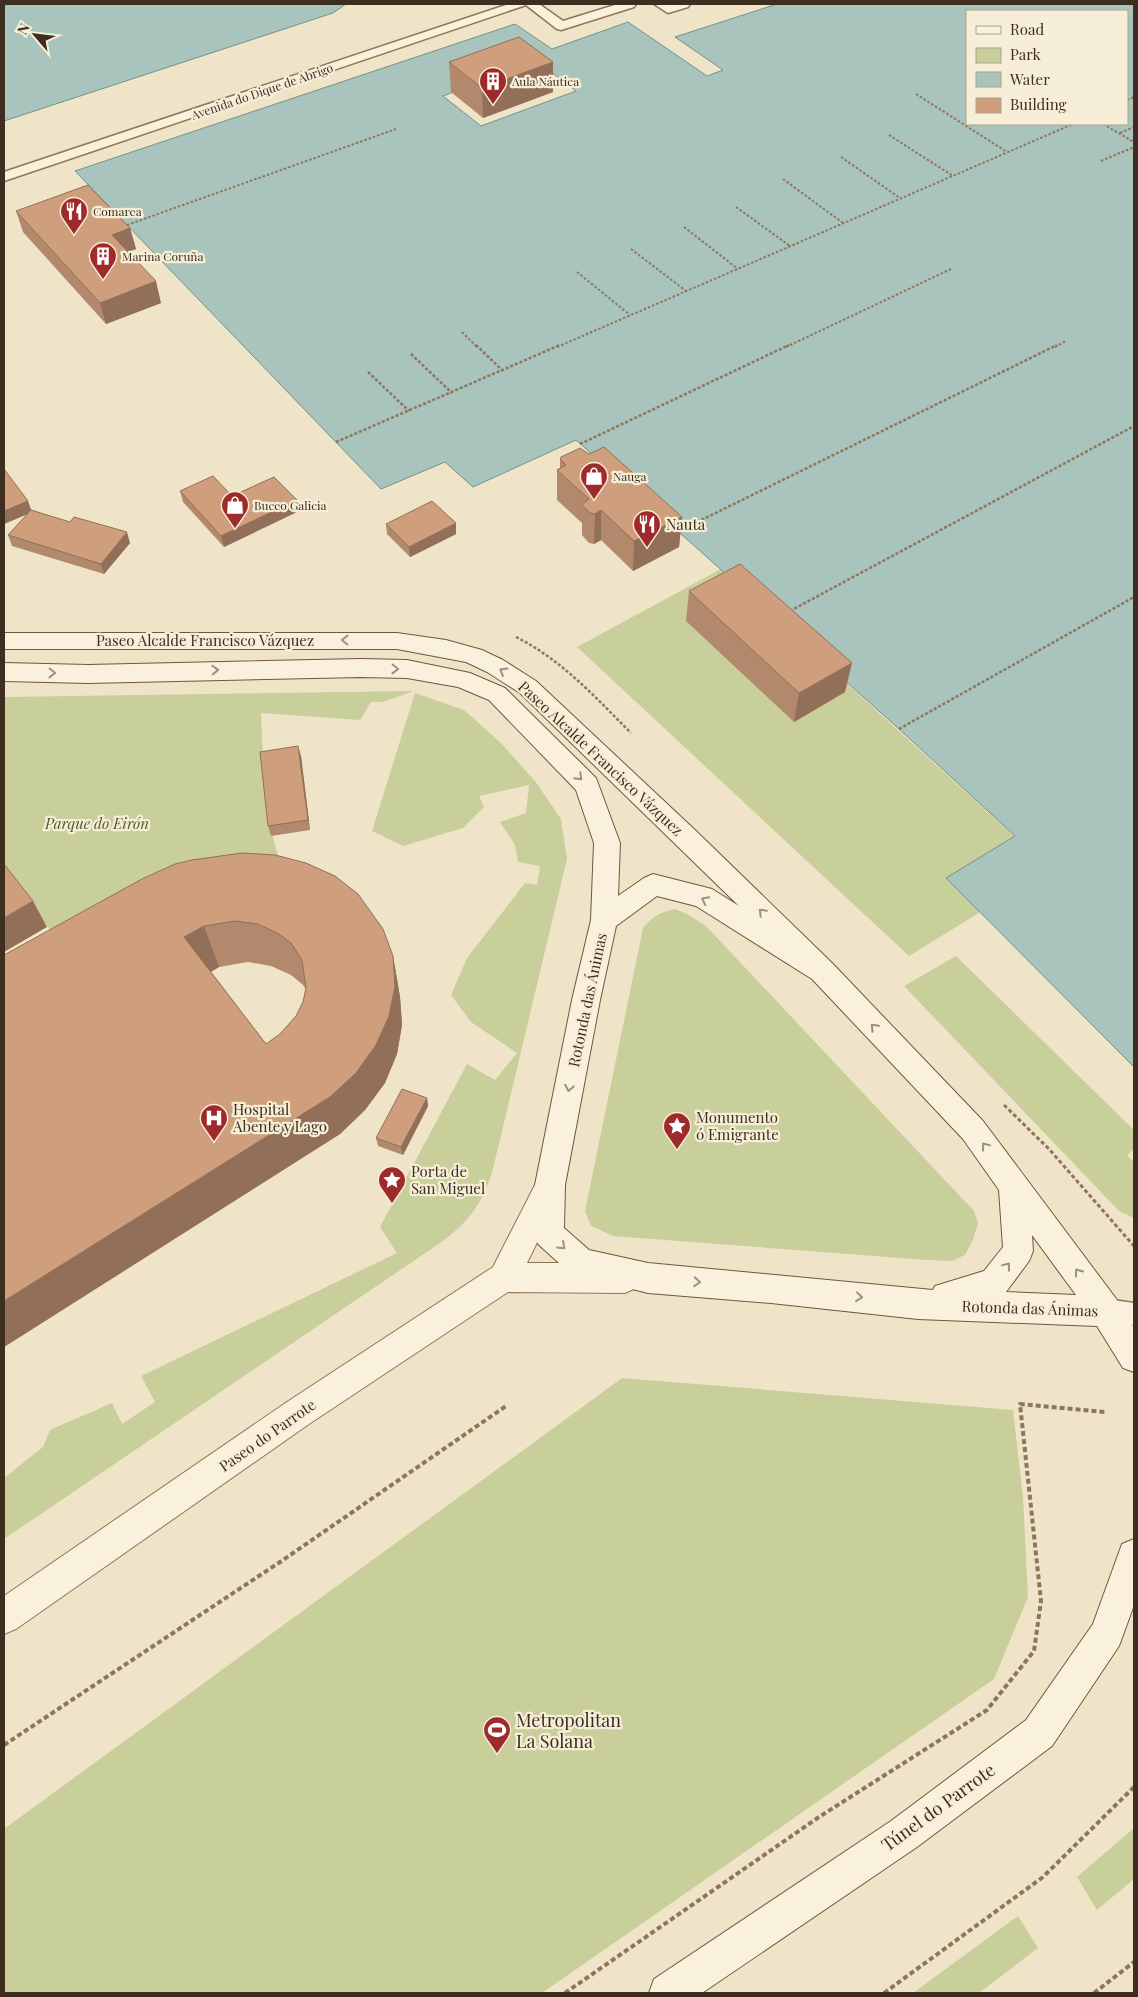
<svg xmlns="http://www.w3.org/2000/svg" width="1138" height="1997" font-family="'Playfair Display',serif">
	<rect width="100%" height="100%" fill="#f0e4c8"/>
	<g fill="#c9cf9b">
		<path d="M 721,569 L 1015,837 L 946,878 L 982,911 L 909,956 L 577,647 Z"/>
		<path d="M 414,691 L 383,702 L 371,702 L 360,720 L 261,713 C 263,763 264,815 280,862 L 79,967 L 4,872 L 4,697 Z"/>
		<path d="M 415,693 L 464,710 L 501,743 L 535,781 L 561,819 L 567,859 L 492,1173 C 480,1206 473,1216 446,1239 L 4,1539 L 4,1478 L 43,1447 L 50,1430 L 112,1403 L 122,1424 L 155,1402 L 141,1376 L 397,1253 L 380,1227 L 467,1064 L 495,1080 L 517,1053 L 471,1022 L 451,995 L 467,958 L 525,883 L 537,885 L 540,866 L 518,862 L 515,845 L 500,822 L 526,813 L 529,785 L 479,796 L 484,807 L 463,828 L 403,846 L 372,831 Z"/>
		<path d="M 675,909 L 687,914 L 706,926 L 974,1211 L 978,1223 L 973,1240 L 965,1255 L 952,1261 L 927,1260 L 613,1236 L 591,1226 L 585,1211 L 643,928 C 653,916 660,912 675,909 Z"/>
		<path d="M 956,956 L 1134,1130 L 1134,1149 L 1127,1155 L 1134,1162 L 1134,1218 L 1119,1211 L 904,986 Z"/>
		<path d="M 622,1378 L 1013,1410 L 1023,1497 L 1028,1597 L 994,1679 L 542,1993 L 4,1993 L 4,1829 Z"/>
		<path d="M 1134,1828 L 1134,1879 L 1097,1910 L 1077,1877 Z"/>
		<path d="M 1018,1916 L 1038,1948 L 979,1993 L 913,1993 Z"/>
	</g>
	<g fill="#a9c4bc" stroke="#6f938a" fill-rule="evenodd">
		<path d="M 4,4 L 346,4 L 333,13 L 4,121 Z"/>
		<path d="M 777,4 L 1134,4 L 1134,1067 L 946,878 L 1015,836 L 899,729 L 576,440 L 473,487 L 445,462 L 381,489 L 75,171 L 515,24 L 552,49 L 628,22 L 707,76 L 723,70 L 675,37 ZM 967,11 L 1127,11 L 1127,124 L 967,124 ZM 537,61 L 576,91 L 481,126 L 443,96 Z"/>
	</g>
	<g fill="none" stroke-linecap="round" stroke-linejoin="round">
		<g stroke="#8d765c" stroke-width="3">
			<g id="lane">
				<path d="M 509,4 L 539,4 L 563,21 L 618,4 L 636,4 L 634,7 L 561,30 L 557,29 L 526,5 L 4,181 L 4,172 Z"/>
				<path d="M 654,4 L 690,4 L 688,7 L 668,13 Z"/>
				<path d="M 1106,1299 L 1134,1303 L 1134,1325 L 1106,1323 L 1097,1319 L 1094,1311 L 1097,1303 Z"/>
			</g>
		</g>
		<g stroke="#8d765c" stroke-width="2">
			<path id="street" d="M 550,1171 L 560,1175 L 565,1185 L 527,1263 L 625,1263 L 636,1268 L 640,1278 L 636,1288 L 625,1293 L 508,1292 L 309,1424 L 16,1629 L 4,1634 L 4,1596 L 287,1402 L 493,1267 L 540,1175 Z"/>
		</g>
		<g stroke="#6f573f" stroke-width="2">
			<g id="secondary">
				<path d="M 4,633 L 397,633 L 446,640 L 482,650 L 503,660 L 536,681 L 695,830 L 832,963 L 983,1121 L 1117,1300 L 1134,1328 L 1134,1372 L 1123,1368 L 1097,1326 L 918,1319 L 771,1303 L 648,1293 L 570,1273 L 538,1244 L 534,1234 L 535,1185 L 572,1000 L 591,920 L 594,843 L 576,790 L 489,700 L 458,687 L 407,678 L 361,677 L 88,683 L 4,681 L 4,663 L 88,665 L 361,659 L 407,660 L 470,673 L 505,688 L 596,778 L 620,843 L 618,896 L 644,878 L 653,874 L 712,889 L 739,906 L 520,693 L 487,672 L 466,662 L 397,649 L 4,649 ZM 657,896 L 696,906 L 812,979 L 963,1139 L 999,1190 L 1003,1247 L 984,1271 L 935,1286 L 933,1290 L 648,1263 L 589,1250 L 564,1228 L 565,1185 L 600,1000 L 616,926 ZM 1032,1235 L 1076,1295 L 1006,1292 L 1029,1261 L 1033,1251 Z"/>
				<path d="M 1134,1539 L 1134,1605 L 1119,1646 L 1052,1746 L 917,1847 L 702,1993 L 649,1993 L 654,1979 L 891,1821 L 1026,1720 L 1093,1624 L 1122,1544 Z"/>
			</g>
		</g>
		<g stroke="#8d765c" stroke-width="2" stroke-dasharray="2.5 2" stroke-linecap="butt">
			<path d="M 916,94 L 1007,152"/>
			<path d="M 1127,100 L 1134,97"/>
			<path d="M 1103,124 L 1134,142"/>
			<path d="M 1120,133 L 1134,127"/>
			<path d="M 889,135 L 953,176"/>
			<path d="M 841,157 L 900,198"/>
			<path d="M 1101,161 L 1134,147"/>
			<path d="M 783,179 L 843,223"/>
			<path d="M 736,207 L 790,246"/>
			<path d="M 127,225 L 396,129"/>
			<path d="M 684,227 L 738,269"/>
			<path d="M 631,249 L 686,291"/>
			<path d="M 577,272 L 630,315"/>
			<path d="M 462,332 L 477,347"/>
			<path d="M 557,347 L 1073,124"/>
			<path d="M 786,347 L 951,269"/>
			<path d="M 1055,347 L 1066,341"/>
		</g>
		<g stroke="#8d765c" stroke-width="2.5" stroke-dasharray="3 2" stroke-linecap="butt">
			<path d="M 476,345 L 503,371"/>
			<path d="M 411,354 L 452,393"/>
			<path d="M 368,372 L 409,411"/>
			<path d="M 336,442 L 560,345"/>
			<path d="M 580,444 L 789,345"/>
			<path d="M 679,531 L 1057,345"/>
			<path d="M 790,611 L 1134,426"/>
			<path d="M 516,637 C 562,660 595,697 631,733"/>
			<path d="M 899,729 L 1134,597"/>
		</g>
		<path stroke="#8d765c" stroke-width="3" stroke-dasharray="4 2.5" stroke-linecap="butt" d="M 1004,1105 L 1049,1149 L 1134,1246"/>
		<g stroke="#8d765c" stroke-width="4" stroke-dasharray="5 3" stroke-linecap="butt">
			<path d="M 4,1745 L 283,1560 L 506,1406"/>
			<path d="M 565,1993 L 819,1817 L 987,1710 L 1034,1651 L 1041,1601 L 1020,1404 L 1105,1412"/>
			<path d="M 884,1993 L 1043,1877 L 1134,1787"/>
			<path d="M 1094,1993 L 1134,1962"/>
		</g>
		<use href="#lane" fill="#faf1dc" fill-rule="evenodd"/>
		<use href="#street" fill="#faf1dc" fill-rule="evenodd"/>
		<use href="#secondary" fill="#faf1dc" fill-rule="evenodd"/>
	</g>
	<g fill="#b2896c" fill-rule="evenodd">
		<path d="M 449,62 L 553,62 L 553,92 L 483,118 L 451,92 Z"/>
		<path d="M 16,211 L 130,228 L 136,249 L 128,252 L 161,303 L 106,324 L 23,232 Z"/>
		<path d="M 560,459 L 682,517 L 679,547 L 633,571 L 601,540 L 594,544 L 589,543 L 582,535 L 582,523 L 557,500 L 557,470 L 560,468 Z"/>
		<path d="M 4,469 L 31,510 L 130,543 L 104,574 L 12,546 L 8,535 L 28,514 L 4,524 Z"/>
		<path d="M 180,491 L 297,500 L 299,511 L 224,547 L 183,502 Z"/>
		<path d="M 386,524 L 456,534 L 410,557 L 387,534 Z"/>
		<path d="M 689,591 L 845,692 L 794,722 L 686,621 Z"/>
		<path d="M 301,756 L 310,830 L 271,836 L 268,826 Z"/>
		<path d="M 192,860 L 393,956 L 400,997 L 402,1025 L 397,1054 L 385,1083 L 365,1110 L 340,1134 L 4,1347 ZM 248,962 L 271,966 L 291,975 L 302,984 L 306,989 L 303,1002 L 296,1016 L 280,1034 L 266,1044 L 211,972 L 219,967 Z"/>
		<path d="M 427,1098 L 428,1106 L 403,1155 L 378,1146 L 376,1138 Z"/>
	</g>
	<g fill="#916f58">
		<path d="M 553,62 L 553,92 L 483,118 L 482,88 Z"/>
		<path d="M 130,228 L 136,249 L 118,256 L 112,235 Z"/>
		<path d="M 156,281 L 161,303 L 106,324 L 100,303 Z"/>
		<path d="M 297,500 L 299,511 L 224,547 L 221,536 Z"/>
		<path d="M 28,501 L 32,512 L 4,524 L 4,511 Z"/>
		<path d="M 601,510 L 601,540 L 594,544 L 595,514 Z"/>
		<path d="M 682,517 L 679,547 L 633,571 L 634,541 Z"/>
		<path d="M 456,523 L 456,534 L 410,557 L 409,547 Z"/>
		<path d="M 127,532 L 130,543 L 104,574 L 101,564 Z"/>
		<path d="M 852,663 L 845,692 L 794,722 L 799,693 Z"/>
		<path d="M 298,746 L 301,756 L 310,830 L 308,820 Z"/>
		<path d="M 33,901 L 47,927 L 4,952 L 4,918 Z"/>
		<path d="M 204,926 L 219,967 L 200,978 L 184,937 Z"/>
		<path d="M 393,956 L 400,997 L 402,1025 L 397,1054 L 385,1083 L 365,1110 L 340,1134 L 4,1347 L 4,1301 Z"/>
		<path d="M 427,1098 L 428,1106 L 403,1155 L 401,1147 Z"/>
	</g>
	<g fill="#cf9f7d" stroke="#916f58" fill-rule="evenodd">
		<path d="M 519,37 L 553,62 L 482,88 L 449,62 Z"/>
		<path d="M 88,185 L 130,228 L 112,235 L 156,281 L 100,303 L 16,211 Z"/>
		<path d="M 604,447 L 682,517 L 634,541 L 601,510 L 595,514 L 590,513 L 582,505 L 589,499 L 557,470 L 566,465 L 560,459 L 561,457 L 580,448 L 589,454 Z"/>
		<path d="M 4,469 L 28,501 L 4,511 Z"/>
		<path d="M 213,476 L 232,496 L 274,477 L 297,500 L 221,536 L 180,491 Z"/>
		<path d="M 432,501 L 456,523 L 409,547 L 386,524 Z"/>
		<path d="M 31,510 L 70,522 L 74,517 L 127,532 L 101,564 L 8,535 Z"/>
		<path d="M 740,564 L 852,663 L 799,693 L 689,591 Z"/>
		<path d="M 298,746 L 308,820 L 268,826 L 260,752 Z"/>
		<path d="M 242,853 L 275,855 L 306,863 L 335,876 L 358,894 L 383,929 L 393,956 L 395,986 L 389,1016 L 376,1045 L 356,1073 L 330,1097 L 4,1301 L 4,955 L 142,879 L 175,864 L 192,860 ZM 235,921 L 258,924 L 279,934 L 291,943 L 302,960 L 306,988 L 303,1002 L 296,1016 L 280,1034 L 266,1044 L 184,937 L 204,926 Z"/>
		<path d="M 4,864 L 33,901 L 4,918 Z"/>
		<path d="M 402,1089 L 427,1098 L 401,1147 L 376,1138 Z"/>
	</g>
	<defs><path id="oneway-chevron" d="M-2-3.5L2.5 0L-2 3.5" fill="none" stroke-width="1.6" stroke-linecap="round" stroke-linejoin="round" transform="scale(1.25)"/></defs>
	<g stroke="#9c907e">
		<use href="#oneway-chevron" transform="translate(345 640) rotate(-179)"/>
		<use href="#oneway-chevron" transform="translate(395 669) rotate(1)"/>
		<use href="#oneway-chevron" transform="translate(215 670) rotate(-2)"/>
		<use href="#oneway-chevron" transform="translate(503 671) rotate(-149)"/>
		<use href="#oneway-chevron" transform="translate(52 673) rotate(1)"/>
		<use href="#oneway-chevron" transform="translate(579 777) rotate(45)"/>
		<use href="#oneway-chevron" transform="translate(705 900) rotate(-153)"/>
		<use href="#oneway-chevron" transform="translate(762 912) rotate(-135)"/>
		<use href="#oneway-chevron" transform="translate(874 1027) rotate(-133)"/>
		<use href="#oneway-chevron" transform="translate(569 1088) rotate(101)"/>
		<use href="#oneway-chevron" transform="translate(985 1146) rotate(-127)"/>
		<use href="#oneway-chevron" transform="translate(562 1246) rotate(43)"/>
		<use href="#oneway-chevron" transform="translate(1007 1266) rotate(-53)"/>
		<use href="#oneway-chevron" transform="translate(1078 1272) rotate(-126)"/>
		<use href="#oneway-chevron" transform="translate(697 1282) rotate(5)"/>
		<use href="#oneway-chevron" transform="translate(859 1297) rotate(6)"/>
	</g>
	<defs>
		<g id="building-pin" transform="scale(1.4375)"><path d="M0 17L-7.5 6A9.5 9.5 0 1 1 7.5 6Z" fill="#9e2a2b" stroke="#f7eed8"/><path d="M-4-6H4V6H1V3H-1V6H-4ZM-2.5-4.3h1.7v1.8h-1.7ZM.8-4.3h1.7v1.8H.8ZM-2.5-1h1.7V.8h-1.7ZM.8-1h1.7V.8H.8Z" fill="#fff"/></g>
		<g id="restaurant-pin" transform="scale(1.4375)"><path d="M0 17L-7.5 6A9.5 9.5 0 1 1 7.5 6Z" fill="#9e2a2b" stroke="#f7eed8"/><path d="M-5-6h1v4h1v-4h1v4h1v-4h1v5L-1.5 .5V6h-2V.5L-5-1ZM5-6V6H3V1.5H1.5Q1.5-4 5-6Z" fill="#fff"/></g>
		<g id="shop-pin" transform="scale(1.4375)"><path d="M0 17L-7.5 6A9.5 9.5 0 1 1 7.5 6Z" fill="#9e2a2b" stroke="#f7eed8"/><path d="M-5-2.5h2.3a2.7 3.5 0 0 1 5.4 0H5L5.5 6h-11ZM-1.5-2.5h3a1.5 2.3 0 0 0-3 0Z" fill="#fff"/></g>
		<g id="hospital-pin" transform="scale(1.4375)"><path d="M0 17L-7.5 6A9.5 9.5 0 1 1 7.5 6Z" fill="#9e2a2b" stroke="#f7eed8"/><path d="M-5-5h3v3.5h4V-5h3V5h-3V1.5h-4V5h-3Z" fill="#fff"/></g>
		<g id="sight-pin" transform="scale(1.4375)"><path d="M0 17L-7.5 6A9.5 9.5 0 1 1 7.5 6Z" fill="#9e2a2b" stroke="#f7eed8"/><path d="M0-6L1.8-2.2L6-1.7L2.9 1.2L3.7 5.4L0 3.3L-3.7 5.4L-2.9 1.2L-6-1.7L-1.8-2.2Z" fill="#fff"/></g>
		<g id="stadium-pin" transform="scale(1.4375)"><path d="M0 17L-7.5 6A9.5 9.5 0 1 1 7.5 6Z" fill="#9e2a2b" stroke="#f7eed8"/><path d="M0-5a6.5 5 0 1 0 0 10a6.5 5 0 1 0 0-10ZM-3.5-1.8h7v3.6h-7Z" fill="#fff"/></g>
	</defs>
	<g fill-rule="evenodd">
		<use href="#building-pin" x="493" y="81"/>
		<use href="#restaurant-pin" x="74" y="211"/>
		<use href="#building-pin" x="103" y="256"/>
		<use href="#shop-pin" x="594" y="476"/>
		<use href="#shop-pin" x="235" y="505"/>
		<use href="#restaurant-pin" x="647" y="524"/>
		<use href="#hospital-pin" x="214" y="1118"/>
		<use href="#sight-pin" x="677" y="1126"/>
		<use href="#sight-pin" x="392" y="1180"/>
		<use href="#stadium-pin" x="497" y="1730"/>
	</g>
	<g text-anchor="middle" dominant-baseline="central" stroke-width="4.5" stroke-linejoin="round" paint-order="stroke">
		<g font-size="12" fill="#3d2e20" stroke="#f7eed8" text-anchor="start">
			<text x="512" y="81">Aula Náutica</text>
			<text x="93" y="211">Comarea</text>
			<text x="122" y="256">Marina Coruña</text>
			<text x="613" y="476">Nauga</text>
			<text x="254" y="505">Buceo Galicia</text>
		</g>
		<g font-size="12" fill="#3d2e20" stroke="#f7eed8">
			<text transform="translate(262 91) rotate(-19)">Avenida do Dique de Abrigo</text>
		</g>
		<g font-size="15" fill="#3d2e20" stroke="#f7eed8" text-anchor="start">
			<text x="666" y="524">Nauta</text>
			<text x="233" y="1109">Hospital<tspan x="233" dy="17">Abente y Lago</tspan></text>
			<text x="696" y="1117">Monumento<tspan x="696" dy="17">ó Emigrante</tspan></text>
			<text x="411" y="1171">Porta de<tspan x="411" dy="17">San Miguel</tspan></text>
		</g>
		<g font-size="15" fill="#3d2e20" stroke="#f7eed8">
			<text x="205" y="640">Paseo Alcalde Francisco Vázquez</text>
			<text transform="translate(601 758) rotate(43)">Paseo Alcalde Francisco Vázquez</text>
			<text transform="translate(587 1000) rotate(-78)">Rotonda das Ánimas</text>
			<text transform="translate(1030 1308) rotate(2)">Rotonda das Ánimas</text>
			<text transform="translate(267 1435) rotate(-35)">Paseo do Parrote</text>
		</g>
		<g font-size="15" font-style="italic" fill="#4d5a26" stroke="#f7eed8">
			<text x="97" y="823">Parque do Eirón</text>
		</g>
		<g font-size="18" fill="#3d2e20" stroke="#f7eed8" text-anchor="start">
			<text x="516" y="1720">Metropolitan<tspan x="516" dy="21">La Solana</tspan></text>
		</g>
		<g font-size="18" fill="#3d2e20" stroke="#f7eed8">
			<text transform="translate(938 1807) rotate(-36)">Túnel do Parrote</text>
		</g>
	</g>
	<rect width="1138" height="1997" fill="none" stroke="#3d2e20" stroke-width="10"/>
	<rect x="966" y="10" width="162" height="115" fill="#f7eed8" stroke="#ada18e"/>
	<rect x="976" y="26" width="25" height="8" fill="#faf1dc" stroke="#ada18e"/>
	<text x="1010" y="35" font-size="15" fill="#3d2e20">Road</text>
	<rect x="976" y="48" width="25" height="15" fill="#c9cf9b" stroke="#ada18e"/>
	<text x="1010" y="60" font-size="15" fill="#3d2e20">Park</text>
	<rect x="976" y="72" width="25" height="15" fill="#a9c4bc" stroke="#ada18e"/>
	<text x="1010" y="85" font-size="15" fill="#3d2e20">Water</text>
	<rect x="976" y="98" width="25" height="15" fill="#cf9f7d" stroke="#ada18e"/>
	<text x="1010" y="110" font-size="15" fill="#3d2e20">Building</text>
	<g transform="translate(35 35) rotate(298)" stroke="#f7eed8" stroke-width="4" paint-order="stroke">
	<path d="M0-4L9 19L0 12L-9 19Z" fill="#3d2e20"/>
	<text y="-8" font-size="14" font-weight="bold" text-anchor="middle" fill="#3d2e20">N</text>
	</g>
</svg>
